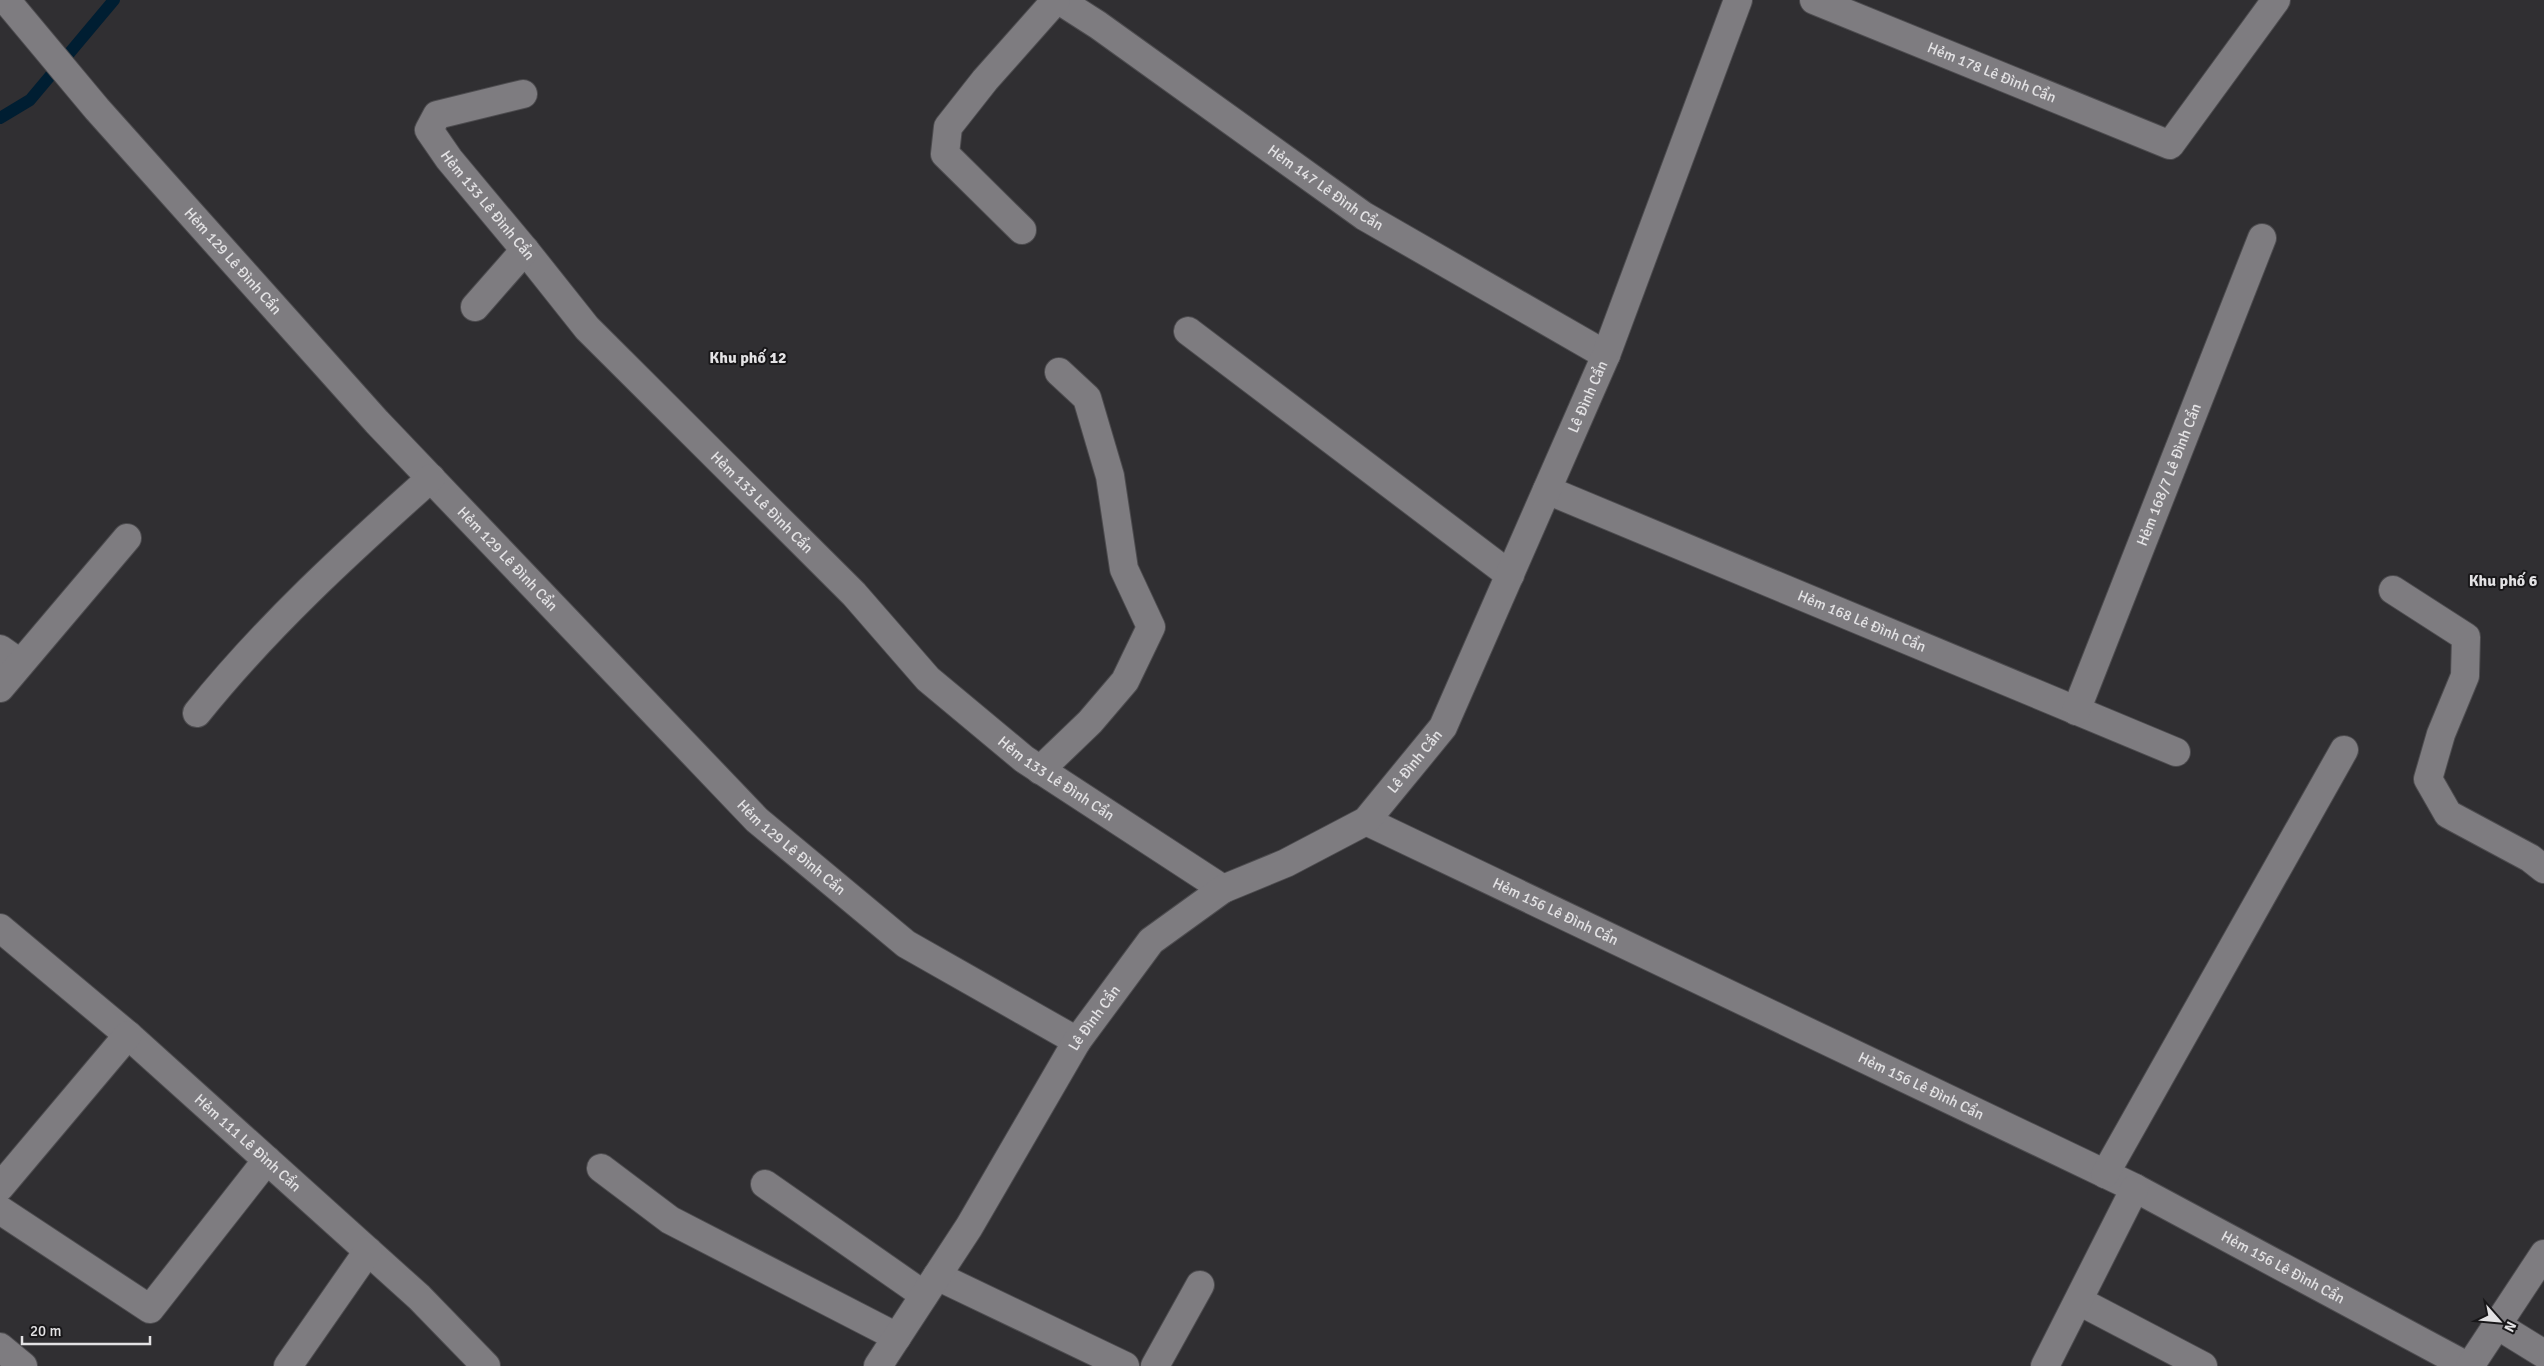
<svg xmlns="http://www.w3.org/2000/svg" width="2544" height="1366" font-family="Signika,sans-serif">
	<rect width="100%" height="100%" fill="#302f32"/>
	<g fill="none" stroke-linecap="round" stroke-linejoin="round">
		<path stroke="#001e32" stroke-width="12" d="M 0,118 L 30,100 L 114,0"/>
		<g stroke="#4d4c4f" stroke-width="30">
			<g id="minor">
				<path id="s1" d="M 6,0 L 97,109 L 377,422 L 757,820 L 906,944 L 1077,1041"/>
				<path id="s2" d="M 1059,0 L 1098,25 L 1364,216 L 1606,355"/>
				<path id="s3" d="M 1814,0 L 2170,145 L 2276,0"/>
				<path id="s4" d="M 523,94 L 437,115 L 429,130 L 449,159 L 525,250 L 587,328 L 854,594 L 928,679 L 1024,759 L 1223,889"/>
				<path d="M 1022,230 L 945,154 L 948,127 L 985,80 L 1056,0"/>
				<path d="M 475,307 L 525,250"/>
				<path d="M 1188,331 L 1510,575"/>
				<path id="s5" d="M 1547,490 L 2176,752"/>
				<path d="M 2393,590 L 2466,637 L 2465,676 L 2441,734 L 2428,779 L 2448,814 L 2530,858 L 2544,869"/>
				<path d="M 0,649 L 20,663"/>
				<path d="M 0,688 L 127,538"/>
				<path id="s6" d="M 2076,711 L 2262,238"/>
				<path d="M 197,713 C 266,627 348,552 431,478"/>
				<path d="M 1040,770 L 1090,722 L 1125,681 L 1151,627 L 1124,569 L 1110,476 L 1087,398 L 1059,372"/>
				<path id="s7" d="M 1366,821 L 2135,1188 L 2467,1366"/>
				<path id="s8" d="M 0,928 L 128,1035 L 419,1297 L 486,1366"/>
				<path d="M 601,1168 L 670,1220 L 897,1337"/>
				<path d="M 2105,1174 L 2344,750"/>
				<path d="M 765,1184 L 924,1295"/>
				<path d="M 0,1187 L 128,1035"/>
				<path d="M 0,1210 L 150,1309 L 267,1160"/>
				<path d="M 937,1276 L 1125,1366"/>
				<path d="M 2079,1301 L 2203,1366"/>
				<path d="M 2497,1325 L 2544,1354"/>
				<path d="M 0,1347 L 23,1366"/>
				<path d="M 288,1366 L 368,1251"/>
				<path id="s9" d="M 878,1366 L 969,1227 L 1077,1041 L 1151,941 L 1223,889 L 1286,863 L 1366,821 L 1443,727 L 1606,355 L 1738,0"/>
				<path d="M 1155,1366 L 1200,1285"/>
				<path d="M 2045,1366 L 2135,1188"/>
				<path d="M 2470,1366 L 2544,1254"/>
			</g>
		</g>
		<use href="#minor" stroke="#7e7c80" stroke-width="28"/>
	</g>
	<g text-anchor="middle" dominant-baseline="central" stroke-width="4" stroke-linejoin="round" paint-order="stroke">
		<g font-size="15" fill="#e3e2e4" stroke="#181719">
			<text stroke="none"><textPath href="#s3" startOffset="192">Hẻm 178 Lê Đình Cẩn</textPath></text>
			<text stroke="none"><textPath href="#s2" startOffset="326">Hẻm 147 Lê Đình Cẩn</textPath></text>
			<text stroke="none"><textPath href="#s4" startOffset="201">Hẻm 133 Lê Đình Cẩn</textPath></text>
			<text stroke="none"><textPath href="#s1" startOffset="346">Hẻm 129 Lê Đình Cẩn</textPath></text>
			<text stroke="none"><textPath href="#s9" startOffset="1235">Lê Đình Cẩn</textPath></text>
			<text stroke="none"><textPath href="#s6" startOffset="254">Hẻm 168/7 Lê Đình Cẩn</textPath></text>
			<text stroke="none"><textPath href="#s4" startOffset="606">Hẻm 133 Lê Đình Cẩn</textPath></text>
			<text stroke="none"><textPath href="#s1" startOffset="751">Hẻm 129 Lê Đình Cẩn</textPath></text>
			<text stroke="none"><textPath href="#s5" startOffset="341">Hẻm 168 Lê Đình Cẩn</textPath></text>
			<text stroke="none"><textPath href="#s9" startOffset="830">Lê Đình Cẩn</textPath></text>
			<text stroke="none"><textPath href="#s4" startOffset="1011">Hẻm 133 Lê Đình Cẩn</textPath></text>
			<text stroke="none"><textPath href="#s1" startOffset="1156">Hẻm 129 Lê Đình Cẩn</textPath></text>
			<text stroke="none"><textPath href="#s7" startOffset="210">Hẻm 156 Lê Đình Cẩn</textPath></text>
			<text stroke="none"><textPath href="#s9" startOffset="410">Lê Đình Cẩn</textPath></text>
			<text stroke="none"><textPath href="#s7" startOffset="615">Hẻm 156 Lê Đình Cẩn</textPath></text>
			<text stroke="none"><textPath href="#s8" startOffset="328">Hẻm 111 Lê Đình Cẩn</textPath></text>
			<text stroke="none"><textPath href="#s7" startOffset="1020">Hẻm 156 Lê Đình Cẩn</textPath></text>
		</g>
		<g font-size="16" font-weight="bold" fill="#e3e2e4" stroke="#181719">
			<text x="748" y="358">Khu phố 12</text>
			<text x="2503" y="581">Khu phố 6</text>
		</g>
	</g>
	<g transform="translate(2499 1321) rotate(117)" stroke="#181719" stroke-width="4" paint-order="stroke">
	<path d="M0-4L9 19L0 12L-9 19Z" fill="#e3e2e4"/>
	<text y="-8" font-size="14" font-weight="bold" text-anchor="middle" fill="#e3e2e4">N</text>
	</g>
	<path d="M22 1336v8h128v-8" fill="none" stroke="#e3e2e4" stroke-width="2.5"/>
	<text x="30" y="1336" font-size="15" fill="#e3e2e4" stroke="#181719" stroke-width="4" paint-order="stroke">20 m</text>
</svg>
